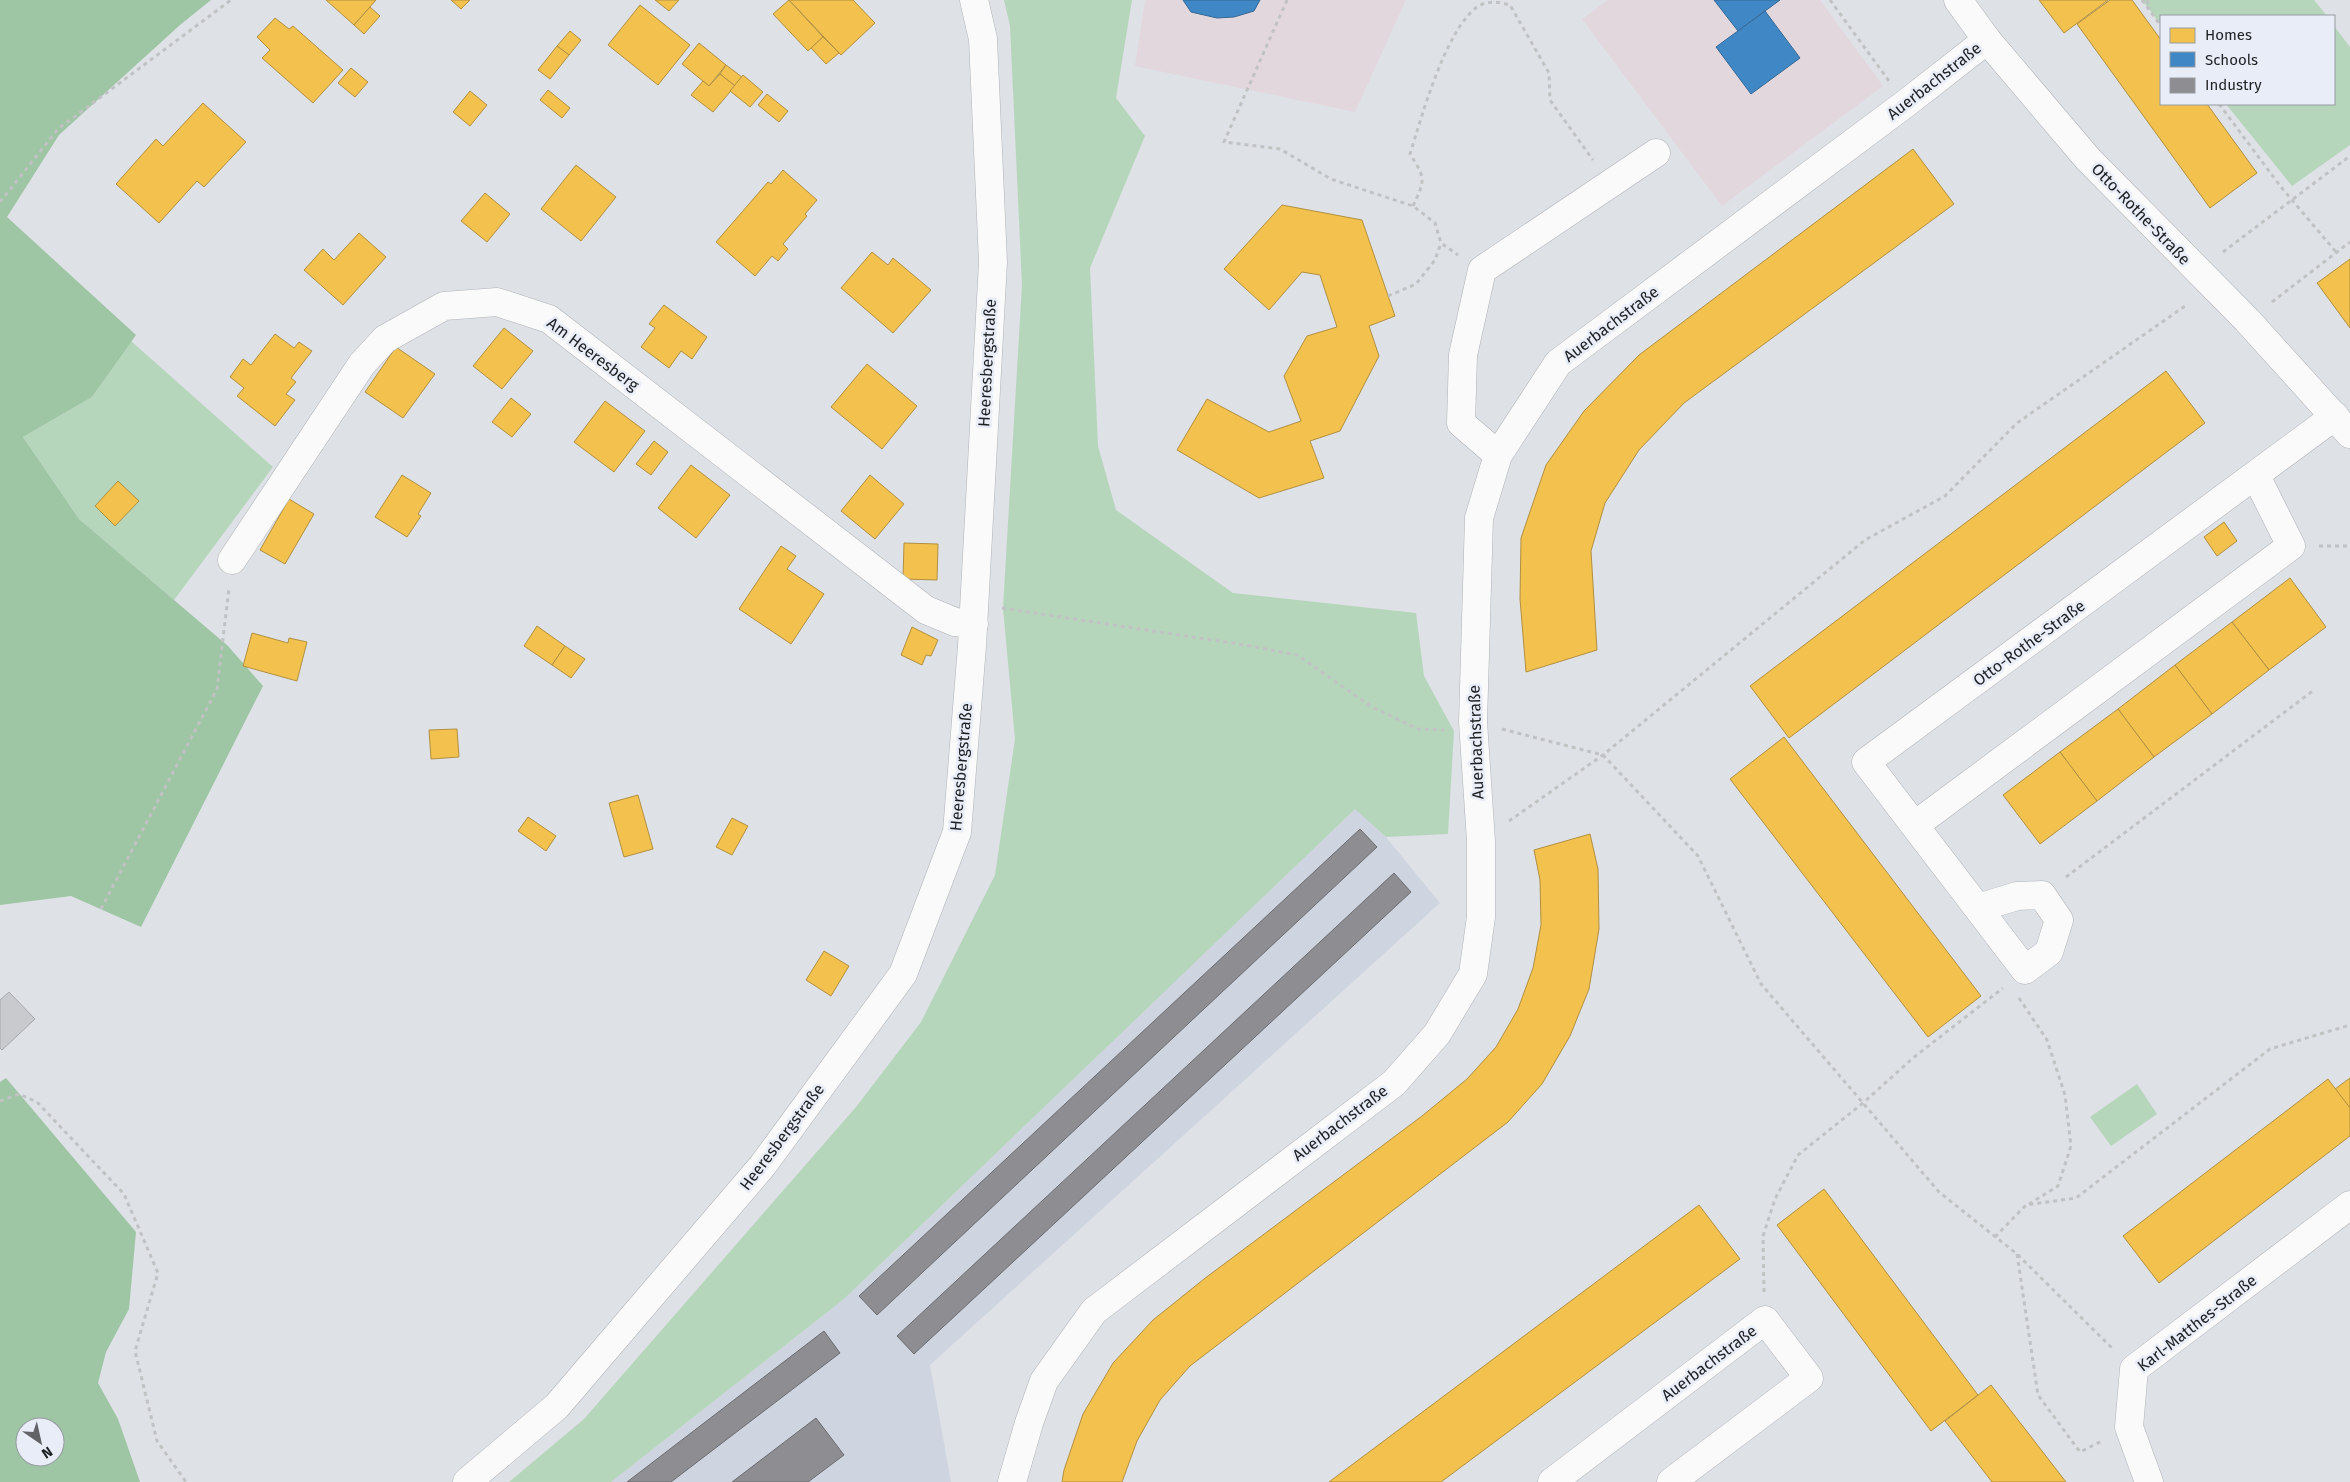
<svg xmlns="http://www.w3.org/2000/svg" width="2350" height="1482" font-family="'Fira Sans',sans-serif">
	<rect width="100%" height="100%" fill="#dee1e6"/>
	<path fill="#cfd5e0" d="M 1355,808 L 1386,837 L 1440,903 L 930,1365 L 951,1482 L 611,1482 L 844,1299 Z"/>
	<g fill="#e3d7de">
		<path d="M 1145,0 L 1406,0 L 1355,112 L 1135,66 Z"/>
		<path d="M 1608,0 L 1820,0 L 1883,86 L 1722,206 L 1582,19 Z"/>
	</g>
	<g fill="#b6d6bb">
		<path d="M 1004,0 L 1132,0 L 1116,98 L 1145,136 L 1090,268 L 1098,446 L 1116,510 L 1233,593 L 1416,613 L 1424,676 L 1454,731 L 1448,834 L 1386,837 L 1355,809 L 844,1299 L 611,1482 L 509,1482 L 584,1419 L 856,1107 L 921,1022 L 995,875 L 1015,739 L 1003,608 L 1022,285 L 1010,26 Z"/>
		<path d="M 2142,0 L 2314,0 L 2327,16 L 2161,16 L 2161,25 Z"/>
		<path d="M 2334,26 L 2350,47 L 2350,145 L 2292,186 L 2226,104 L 2334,104 Z"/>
		<path d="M 131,341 L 273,467 L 174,600 L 79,519 L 23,437 L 92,397 Z"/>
		<path d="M 2137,1084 L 2157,1114 L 2111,1146 L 2090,1117 Z"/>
	</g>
	<g fill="#9ec5a4" fill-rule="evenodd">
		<path d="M 0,0 L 211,0 L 180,25 L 59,135 L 7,217 L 136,335 L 92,397 L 23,437 L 79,519 L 228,646 L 263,686 L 141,927 L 71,896 L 0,905 Z"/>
		<path d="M 6,1078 L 136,1232 L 129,1309 L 106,1352 L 98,1383 L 118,1419 L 140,1482 L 0,1482 L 0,1082 ZM 25,1427 L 55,1427 L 55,1457 L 25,1457 Z"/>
	</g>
	<g fill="#f2c14e" stroke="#b29041">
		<path d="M 326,0 L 376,0 L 354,25 Z"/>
		<path d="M 451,0 L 470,0 L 461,9 Z"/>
		<path d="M 655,0 L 679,0 L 669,11 Z"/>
		<path d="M 789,0 L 853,0 L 875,23 L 841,55 Z"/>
		<path d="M 789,0 L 823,37 L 808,51 L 773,14 Z"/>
		<path d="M 2039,0 L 2108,0 L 2064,33 Z"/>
		<path d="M 2110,0 L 2132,0 L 2161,40 L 2161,104 L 2207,104 L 2257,173 L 2210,208 L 2077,24 Z"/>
		<path d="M 640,5 L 690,45 L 658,85 L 608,45 Z"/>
		<path d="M 370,7 L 380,16 L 364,34 L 354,25 Z"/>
		<path d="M 275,18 L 289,29 L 293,26 L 343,70 L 313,103 L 262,58 L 270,50 L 257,37 Z"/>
		<path d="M 570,31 L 581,40 L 569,55 L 557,46 Z"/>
		<path d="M 823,37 L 839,53 L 826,64 L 811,48 Z"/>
		<path d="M 699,43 L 726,65 L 709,86 L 682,64 Z"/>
		<path d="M 557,46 L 569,55 L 550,79 L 538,70 Z"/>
		<path d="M 726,65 L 742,77 L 735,86 L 720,74 Z"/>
		<path d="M 351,68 L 368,82 L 355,97 L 338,83 Z"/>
		<path d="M 720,74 L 735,86 L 713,112 L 691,95 L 703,81 L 709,86 Z"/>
		<path d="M 743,75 L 763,92 L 750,107 L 730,91 Z"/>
		<path d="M 548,90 L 570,108 L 562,118 L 540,100 Z"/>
		<path d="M 470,91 L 487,105 L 470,126 L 453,112 Z"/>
		<path d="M 767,94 L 788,111 L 779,122 L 758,105 Z"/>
		<path d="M 203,103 L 246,142 L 204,187 L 197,181 L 159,223 L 116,184 L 156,139 L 163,146 Z"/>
		<path d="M 1913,149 L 1954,204 L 1684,403 L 1639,450 L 1605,503 L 1591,551 L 1597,650 L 1526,672 L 1520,599 L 1521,538 L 1546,465 L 1584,411 L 1639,355 Z"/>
		<path d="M 576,165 L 616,197 L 581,241 L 541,209 Z"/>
		<path d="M 783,170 L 817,200 L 805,214 L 807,216 L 783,244 L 788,249 L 778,261 L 772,256 L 755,276 L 716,242 L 768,182 L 771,184 Z"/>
		<path d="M 485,193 L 510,214 L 487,242 L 461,221 Z"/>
		<path d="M 1282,205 L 1362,220 L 1395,316 L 1369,326 L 1379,356 L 1340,431 L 1310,441 L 1324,478 L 1259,498 L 1177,450 L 1207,399 L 1269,432 L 1301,421 L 1284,376 L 1307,336 L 1337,327 L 1320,275 L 1302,272 L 1269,310 L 1224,269 Z"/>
		<path d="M 359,233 L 386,257 L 343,305 L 304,270 L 323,249 L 334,260 Z"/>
		<path d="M 872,252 L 888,265 L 893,258 L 931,290 L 893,333 L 841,288 Z"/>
		<path d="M 2350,259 L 2350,328 L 2317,283 Z"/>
		<path d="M 664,305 L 707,337 L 692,359 L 681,351 L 669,368 L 641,347 L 655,328 L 649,324 Z"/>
		<path d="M 504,328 L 533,351 L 502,389 L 473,366 Z"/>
		<path d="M 275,334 L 294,348 L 299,342 L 312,351 L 291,378 L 296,382 L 286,394 L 295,400 L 275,426 L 237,396 L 244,388 L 230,377 L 243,359 L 251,365 Z"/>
		<path d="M 396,347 L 435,374 L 403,418 L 365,392 Z"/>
		<path d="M 867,364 L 917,406 L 882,449 L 831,407 Z"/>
		<path d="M 2166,371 L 2205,423 L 1789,738 L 1750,686 Z"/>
		<path d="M 511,398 L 531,414 L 512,437 L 492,422 Z"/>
		<path d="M 605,401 L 645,431 L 614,472 L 574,442 Z"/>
		<path d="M 654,441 L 668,452 L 651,475 L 636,464 Z"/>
		<path d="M 691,465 L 730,495 L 696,538 L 658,508 Z"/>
		<path d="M 402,475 L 431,493 L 418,514 L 421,516 L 407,537 L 375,517 Z"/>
		<path d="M 870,475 L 904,504 L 875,539 L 841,511 Z"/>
		<path d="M 118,481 L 139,501 L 115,526 L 95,506 Z"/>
		<path d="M 289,499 L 314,514 L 285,564 L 260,550 Z"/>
		<path d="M 2224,522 L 2237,541 L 2217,556 L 2204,537 Z"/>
		<path d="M 904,543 L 938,544 L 937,580 L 903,579 Z"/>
		<path d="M 781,546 L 796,556 L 787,569 L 824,594 L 791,644 L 739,609 Z"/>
		<path d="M 2290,578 L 2326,627 L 2269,670 L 2232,622 Z"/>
		<path d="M 2232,622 L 2269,670 L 2212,714 L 2175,665 Z"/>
		<path d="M 537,626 L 565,646 L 552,665 L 524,646 Z"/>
		<path d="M 912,627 L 938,640 L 931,656 L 926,655 L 922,665 L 901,655 Z"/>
		<path d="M 252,633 L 288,643 L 289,638 L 307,642 L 297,681 L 243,666 Z"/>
		<path d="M 565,646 L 585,659 L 571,678 L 552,665 Z"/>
		<path d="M 2175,665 L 2212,714 L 2154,757 L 2118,709 Z"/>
		<path d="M 2118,709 L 2154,757 L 2097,801 L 2060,752 Z"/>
		<path d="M 457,729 L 459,757 L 431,759 L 429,730 Z"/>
		<path d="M 1784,737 L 1981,996 L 1928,1037 L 1730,779 Z"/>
		<path d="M 2060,752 L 2097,801 L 2040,844 L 2003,795 Z"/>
		<path d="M 638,795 L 653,849 L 624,857 L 609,803 Z"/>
		<path d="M 528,817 L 556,836 L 546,851 L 518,831 Z"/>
		<path d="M 732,818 L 748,826 L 732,855 L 716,847 Z"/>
		<path d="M 1590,834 L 1598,869 L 1599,929 L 1589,989 L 1570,1036 L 1542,1084 L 1508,1122 L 1190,1366 L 1160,1400 L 1137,1441 L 1122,1482 L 1062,1482 L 1064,1470 L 1083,1414 L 1113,1363 L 1153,1320 L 1204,1279 L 1422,1116 L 1467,1079 L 1496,1047 L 1518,1009 L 1533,968 L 1541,925 L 1540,880 L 1534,850 Z"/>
		<path d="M 824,951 L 849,966 L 831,996 L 806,980 Z"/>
		<path d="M 2350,1078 L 2350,1108 L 2335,1089 Z"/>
		<path d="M 2328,1079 L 2350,1108 L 2350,1136 L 2159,1283 L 2123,1236 Z"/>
		<path d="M 1824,1189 L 1978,1395 L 1931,1431 L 1777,1225 Z"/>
		<path d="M 1699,1205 L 1740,1259 L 1441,1482 L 1329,1482 Z"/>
		<path d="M 1991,1385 L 2066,1482 L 1992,1482 L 1945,1421 Z"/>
	</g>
	<g fill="#3f88c5" stroke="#356894">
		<path d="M 1183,0 L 1260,0 L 1254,11 L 1234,17 L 1217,18 L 1191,12 Z"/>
		<path d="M 1714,0 L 1780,0 L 1738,31 Z"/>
		<path d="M 1765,11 L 1800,58 L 1751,94 L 1716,47 Z"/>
	</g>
	<g fill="#8d8d92" stroke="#6b6c70">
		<path d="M 1360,829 L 1377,847 L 877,1315 L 859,1296 Z"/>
		<path d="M 1394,873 L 1411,892 L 914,1354 L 897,1336 Z"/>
		<path d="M 824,1331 L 840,1353 L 671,1482 L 627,1482 Z"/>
		<path d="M 816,1418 L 844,1455 L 808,1482 L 732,1482 Z"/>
	</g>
	<path fill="#c9cace" stroke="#a6a8ac" d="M 9,992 L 35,1019 L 2,1050 L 0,1048 L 0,1000 Z"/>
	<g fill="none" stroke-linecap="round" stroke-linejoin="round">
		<g stroke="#b0b2b6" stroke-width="29">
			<g id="minor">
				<path d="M 1958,0 L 1987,40 L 2088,159 L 2247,320 L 2350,434"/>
				<path d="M 1498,455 L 1461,423 L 1463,355 L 1482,270 L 1656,153"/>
				<path d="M 232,560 L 362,364 L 385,339 L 444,306 L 497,302 L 549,319 L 926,610 L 955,622 L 974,624"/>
				<path d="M 1915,825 L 2291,546 L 2256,476"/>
				<path d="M 1978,908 L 2017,896 L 2042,895 L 2059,920 L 2049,952 L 2025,970 L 1866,762 L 2335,416"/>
				<path d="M 467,1482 L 557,1406 L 763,1165 L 903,974 L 957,832 L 972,646 L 993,262 L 983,39 L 974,0"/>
				<path d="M 1012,1482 L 1029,1423 L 1044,1381 L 1094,1311 L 1394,1083 L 1437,1034 L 1473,974 L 1481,917 L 1481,841 L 1473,722 L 1479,518 L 1498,455 L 1558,363 L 1905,104 L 1987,40"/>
				<path d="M 1552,1482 L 1765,1320 L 1809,1378 L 1671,1482"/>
				<path d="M 2149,1482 L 2129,1427 L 2134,1369 L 2350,1205"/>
			</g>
		</g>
		<g stroke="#c1c2c3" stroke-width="3" stroke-dasharray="4 4" stroke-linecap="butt">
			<path d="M 1287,0 L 1224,142 L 1280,149 L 1331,179 L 1413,206 L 1435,223 L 1441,243 L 1458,255"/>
			<path d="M 1830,0 L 1889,81"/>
			<path d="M 2142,0 L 2161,26"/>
			<path d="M 2147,0 L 2150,9"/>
			<path d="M 2219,104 L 2281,187 L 2336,252"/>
			<path d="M 0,202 L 58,129 L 231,0"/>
			<path d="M 1413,206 C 1425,180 1426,179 1410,154 C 1422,116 1445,31 1477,7 C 1487,0 1499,2 1510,5 L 1549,73 L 1550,100 L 1593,160"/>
			<path d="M 2223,252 L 2350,156"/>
			<path d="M 1388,296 L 1416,284 L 1435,260 L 1441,243"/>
			<path d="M 2272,302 L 2350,242"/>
			<path d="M 2319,546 L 2350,546"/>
			<path d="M 1002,608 L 1245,645 L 1297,655 L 1372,707 L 1418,729 L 1444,730"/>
			<path d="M 1502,729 L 1603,755 L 1698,856 L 1761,984 L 1863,1103 L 1939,1192 L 2017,1254 L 2113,1349"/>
			<path d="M 1509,821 L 1603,755 L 1865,540 L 1945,496 L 2017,423 L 2188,304"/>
			<path d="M 2066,877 L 2314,690"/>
			<path d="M 101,909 L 217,689 L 229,588"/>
			<path d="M 2019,998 L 2047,1040 L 2065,1095 L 2071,1146 L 2058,1186 L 2029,1204"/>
			<path d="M 0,1101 L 19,1094 L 37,1102 L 124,1194 L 158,1273 L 135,1351 L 157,1441 L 186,1482"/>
			<path d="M 1995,1237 L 2026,1205 L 2076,1198 L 2270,1049 L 2350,1025"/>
			<path d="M 2017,1254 L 2038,1395 L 2080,1452 L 2102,1441"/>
			<path d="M 1764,1292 L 1763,1236 L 1775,1199 L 1798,1155 L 1863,1103 L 1913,1058 L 2003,988"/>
		</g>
		<use href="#minor" stroke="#fafafb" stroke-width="28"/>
	</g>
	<g text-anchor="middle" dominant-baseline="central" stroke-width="5" stroke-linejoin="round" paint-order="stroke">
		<g font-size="16" fill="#1d1f22" stroke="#e8edf7">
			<text transform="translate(1934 81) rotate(-38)">Auerbachstraße</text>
			<text transform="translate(2141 214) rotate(46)">Otto-Rothe-Straße</text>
			<text transform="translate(1611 324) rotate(-37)">Auerbachstraße</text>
			<text transform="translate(593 354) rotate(37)">Am Heeresberg</text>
			<text transform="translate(987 363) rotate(-87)">Heeresbergstraße</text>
			<text transform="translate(2029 643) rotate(-36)">Otto-Rothe-Straße</text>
			<text transform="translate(1476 742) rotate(-92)">Auerbachstraße</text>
			<text transform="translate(961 767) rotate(-85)">Heeresbergstraße</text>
			<text transform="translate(1340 1123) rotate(-37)">Auerbachstraße</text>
			<text transform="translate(782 1137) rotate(-53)">Heeresbergstraße</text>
			<text transform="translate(2197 1323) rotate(-38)">Karl-Matthes-Straße</text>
			<text transform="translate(1709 1363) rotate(-37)">Auerbachstraße</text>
		</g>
	</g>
	<rect x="2160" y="15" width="175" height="90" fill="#e8edf7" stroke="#979ba2"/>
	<rect x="2170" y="28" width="25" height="15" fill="#f2c14e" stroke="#979ba2"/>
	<text x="2205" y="40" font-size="15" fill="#1d1f22">Homes</text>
	<rect x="2170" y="52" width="25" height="15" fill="#3f88c5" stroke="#979ba2"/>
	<text x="2205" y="65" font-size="15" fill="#1d1f22">Schools</text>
	<rect x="2170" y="78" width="25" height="15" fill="#8d8d92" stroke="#979ba2"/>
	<text x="2205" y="90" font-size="15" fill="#1d1f22">Industry</text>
	<g transform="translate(40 1442) rotate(146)"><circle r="24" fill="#e8edf7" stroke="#979ba2"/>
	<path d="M0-4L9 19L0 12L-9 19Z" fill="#616367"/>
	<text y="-8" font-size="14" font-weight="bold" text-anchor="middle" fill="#1d1f22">N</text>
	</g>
</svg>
